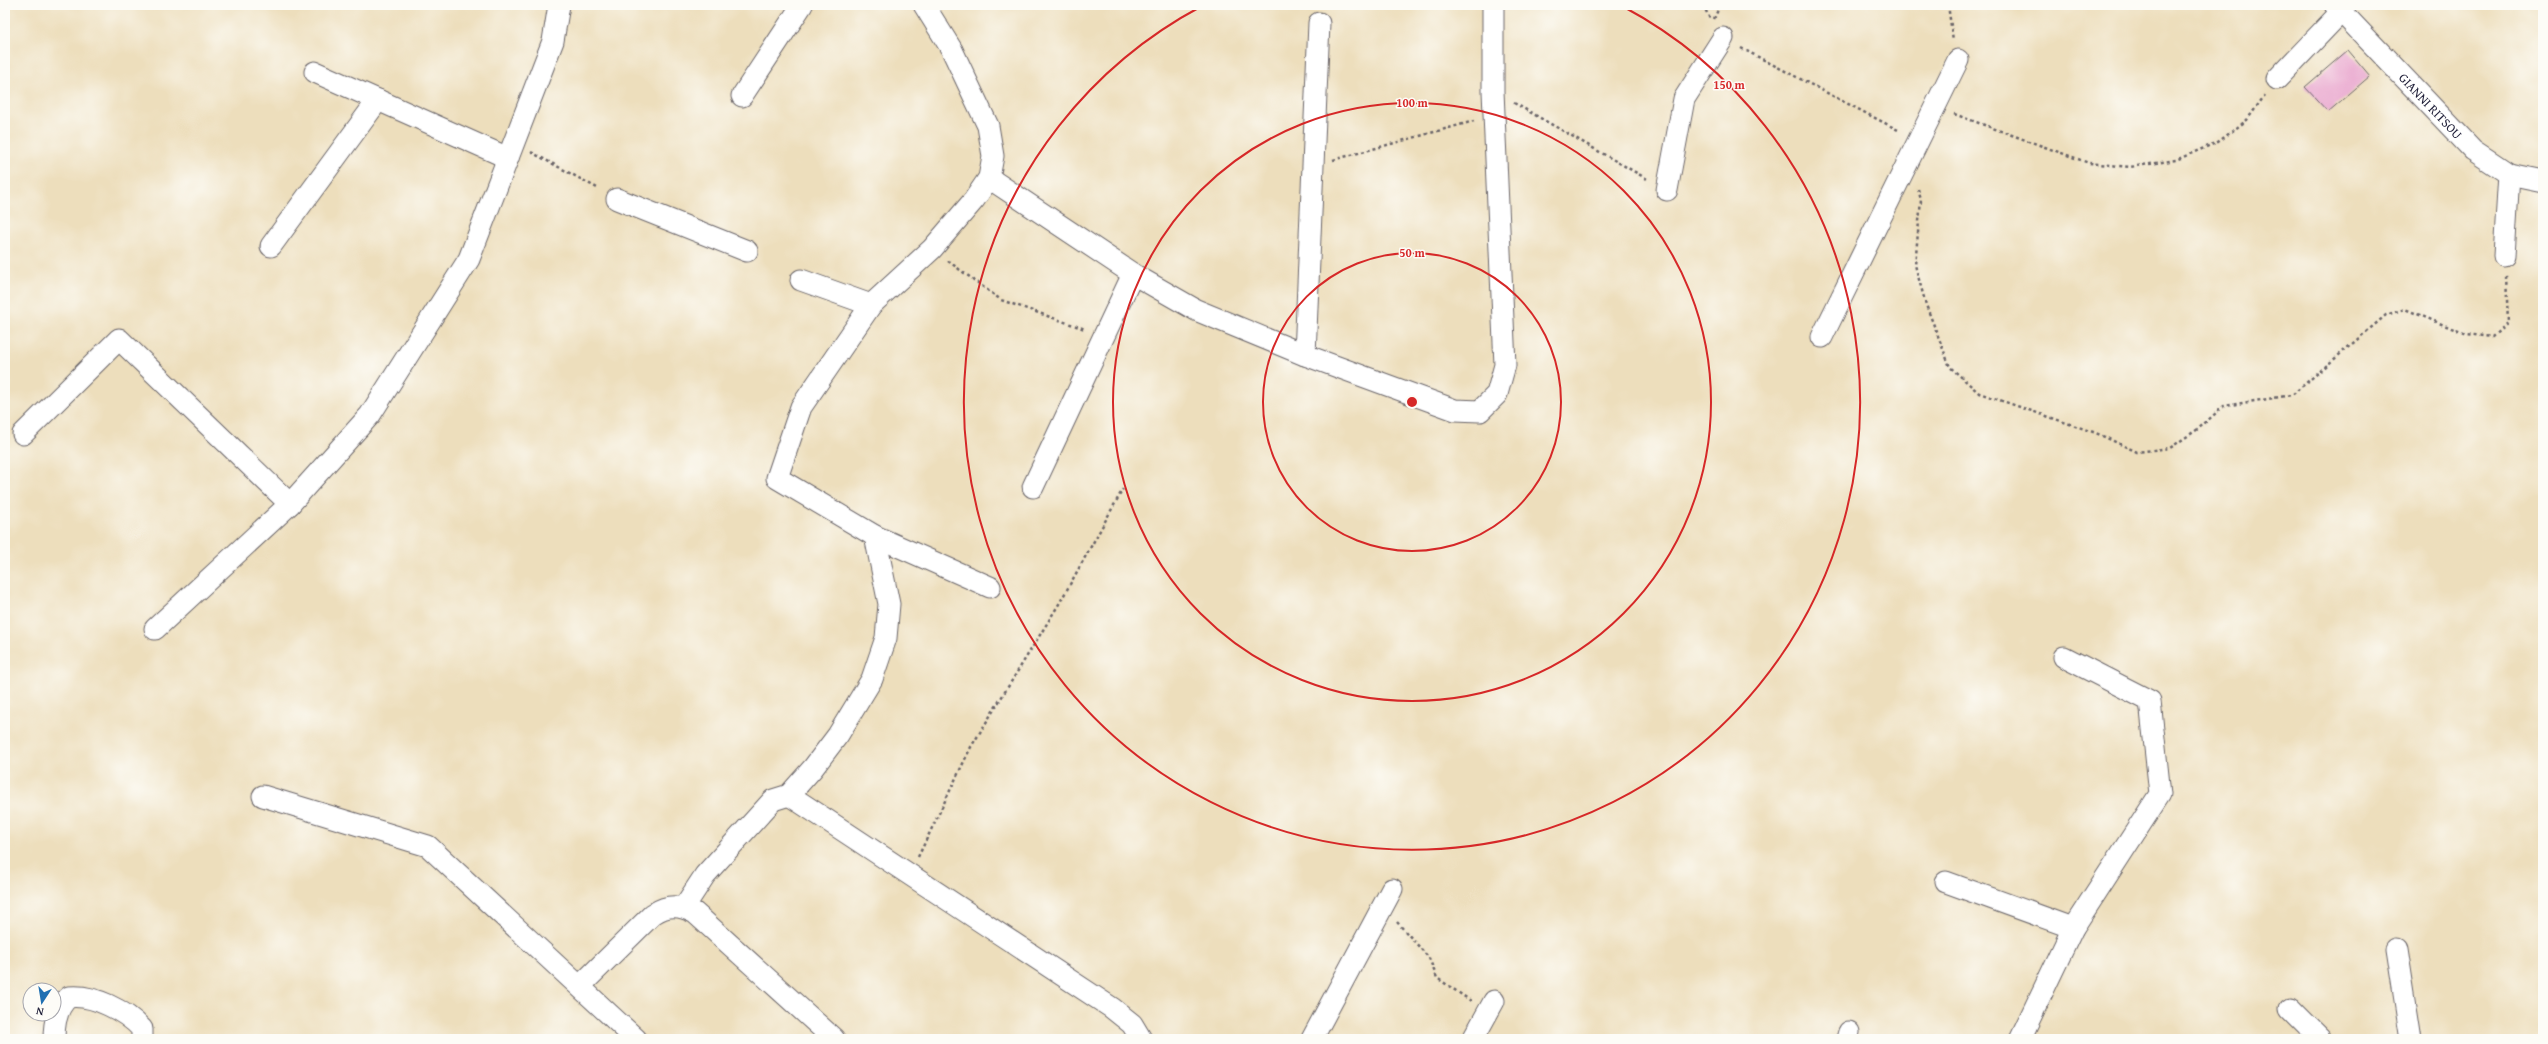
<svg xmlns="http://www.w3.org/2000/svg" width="2548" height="1044" font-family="'Gentium Book Plus',serif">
	<rect width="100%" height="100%" fill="#fdfcf7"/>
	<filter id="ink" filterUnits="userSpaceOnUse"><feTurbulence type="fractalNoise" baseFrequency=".025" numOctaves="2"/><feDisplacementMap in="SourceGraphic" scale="8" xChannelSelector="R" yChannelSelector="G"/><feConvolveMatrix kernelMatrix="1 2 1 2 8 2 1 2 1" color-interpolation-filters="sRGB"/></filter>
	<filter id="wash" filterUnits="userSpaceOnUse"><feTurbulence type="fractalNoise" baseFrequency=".012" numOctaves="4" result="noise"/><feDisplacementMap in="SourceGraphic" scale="16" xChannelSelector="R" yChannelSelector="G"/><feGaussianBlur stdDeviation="0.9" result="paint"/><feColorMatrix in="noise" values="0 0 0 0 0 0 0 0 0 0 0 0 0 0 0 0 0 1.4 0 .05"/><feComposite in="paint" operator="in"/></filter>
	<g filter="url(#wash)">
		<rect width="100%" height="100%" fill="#eddebc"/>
		<g id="blocks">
			<path fill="#ebaed2" d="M 2348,50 L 2370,76 L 2328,112 L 2305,87 Z"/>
		</g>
	</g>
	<g filter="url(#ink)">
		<use href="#blocks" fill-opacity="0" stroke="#696468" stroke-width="1"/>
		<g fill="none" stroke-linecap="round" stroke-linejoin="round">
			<g stroke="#696468" stroke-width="23">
				<g id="minor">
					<path d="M 924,5 L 952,50 L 988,126 L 993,156 L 989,178 L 974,200 L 932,249 L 871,305 L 801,407 L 777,478 L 875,536 L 990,587"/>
					<path id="s1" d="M 2335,5 L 2473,150 L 2509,174 L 2543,181"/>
					<path d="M 315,72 L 508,158"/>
					<path d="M 2277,79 L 2341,12"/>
					<path d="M 742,96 L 802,5"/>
					<path d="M 989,178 L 1133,274 L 1196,310 L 1305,355 L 1455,410 L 1480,411 L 1497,394 L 1505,365 L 1493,91 L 1493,5"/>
					<path d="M 1667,190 L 1684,99 L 1723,38"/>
					<path d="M 617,199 L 747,251"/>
					<path d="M 271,246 L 378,100"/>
					<path d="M 2504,256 L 2509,174"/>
					<path d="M 801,280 L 871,305"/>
					<path d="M 1822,337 L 1958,60"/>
					<path d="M 1305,355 L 1319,23"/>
					<path d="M 23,434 L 119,339 L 290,504"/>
					<path d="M 1033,487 L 1133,274"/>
					<path d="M 155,629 L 290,504 L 370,415 L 469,259 L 553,41 L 559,5"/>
					<path d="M 789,795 L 1112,1008 L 1132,1024 L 1141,1039"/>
					<path d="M 263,796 L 428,846 L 636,1039"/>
					<path d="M 1946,882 L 2073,928"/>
					<path d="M 684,907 L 705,875 L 773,800 L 789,795 L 813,768 L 838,735 L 872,679 L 886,638 L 889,604 L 875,536"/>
					<path d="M 2397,949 L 2411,1039"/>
					<path d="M 580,986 L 653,914 C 668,904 680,905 695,913 L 834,1039"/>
					<path d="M 2290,1009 L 2320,1039"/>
					<path d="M 54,1039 C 54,1024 56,1007 69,997 C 93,994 126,1011 142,1029 L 142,1039"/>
					<path d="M 1312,1039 L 1392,889"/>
					<path d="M 1473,1039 L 1494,1001"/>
					<path d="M 1847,1039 L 1849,1032"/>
					<path d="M 2020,1039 L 2073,928 L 2160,794 L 2150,701 L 2064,657"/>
				</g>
			</g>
			<g stroke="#696468" stroke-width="2.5" stroke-dasharray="3 3" stroke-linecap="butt">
				<path d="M 1703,5 L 1711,21"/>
				<path d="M 1948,5 L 1953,40"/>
				<path d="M 1714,19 L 1720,5"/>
				<path d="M 1741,48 L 1900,131"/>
				<path d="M 1514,103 L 1649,180"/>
				<path d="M 1954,114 L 2089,163 L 2130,167 L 2176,160 L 2218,142 L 2247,120 L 2265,95"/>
				<path d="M 531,152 L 599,189"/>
				<path d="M 1333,160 L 1474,121"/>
				<path d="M 1918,189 L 1921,200 L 1915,265 L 1926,305 L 1950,367 L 1979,393 L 2096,433 L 2137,452 L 2170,448 L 2198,429 L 2224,406 L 2292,395 L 2386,315 L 2405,309 L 2466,334 L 2492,337 L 2508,323 L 2506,275"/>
				<path d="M 948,261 L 1001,300 L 1085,329"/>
				<path d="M 918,857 L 971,747 L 1059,604 L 1123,489"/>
				<path d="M 1397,922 L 1429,958 L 1437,978 L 1471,1001"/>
			</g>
			<use href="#minor" stroke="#fff" stroke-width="21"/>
		</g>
	</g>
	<g fill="none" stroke="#d62828" stroke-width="2">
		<circle cx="1412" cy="402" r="149"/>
		<circle cx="1412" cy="402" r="299"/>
		<path d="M1622 6A448 448 0 1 1 1202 6"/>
	</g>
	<g text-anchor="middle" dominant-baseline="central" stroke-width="3" stroke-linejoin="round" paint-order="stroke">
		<g font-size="13" fill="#22223b" stroke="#fdfcf7">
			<text stroke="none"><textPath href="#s1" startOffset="139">GIANNI RITSOU</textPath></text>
		</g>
	</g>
	<circle cx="1412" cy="402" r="6" fill="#d62828" stroke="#fdfcf7" stroke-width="2"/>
	<g font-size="12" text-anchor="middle" font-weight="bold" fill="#d62828" stroke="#fdfcf7" stroke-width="3" stroke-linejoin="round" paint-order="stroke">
		<text x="1729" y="89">150 m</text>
		<text x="1412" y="107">100 m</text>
		<text x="1412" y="257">50 m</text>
	</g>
	<rect width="2548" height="1044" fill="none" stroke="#fdfcf7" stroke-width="20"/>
	<g transform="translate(42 1002) rotate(192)"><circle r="19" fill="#fdfcf7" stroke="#a5a5ac"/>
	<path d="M0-3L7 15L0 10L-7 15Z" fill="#1f6fb2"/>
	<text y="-6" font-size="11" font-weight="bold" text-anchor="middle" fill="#22223b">N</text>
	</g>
</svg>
